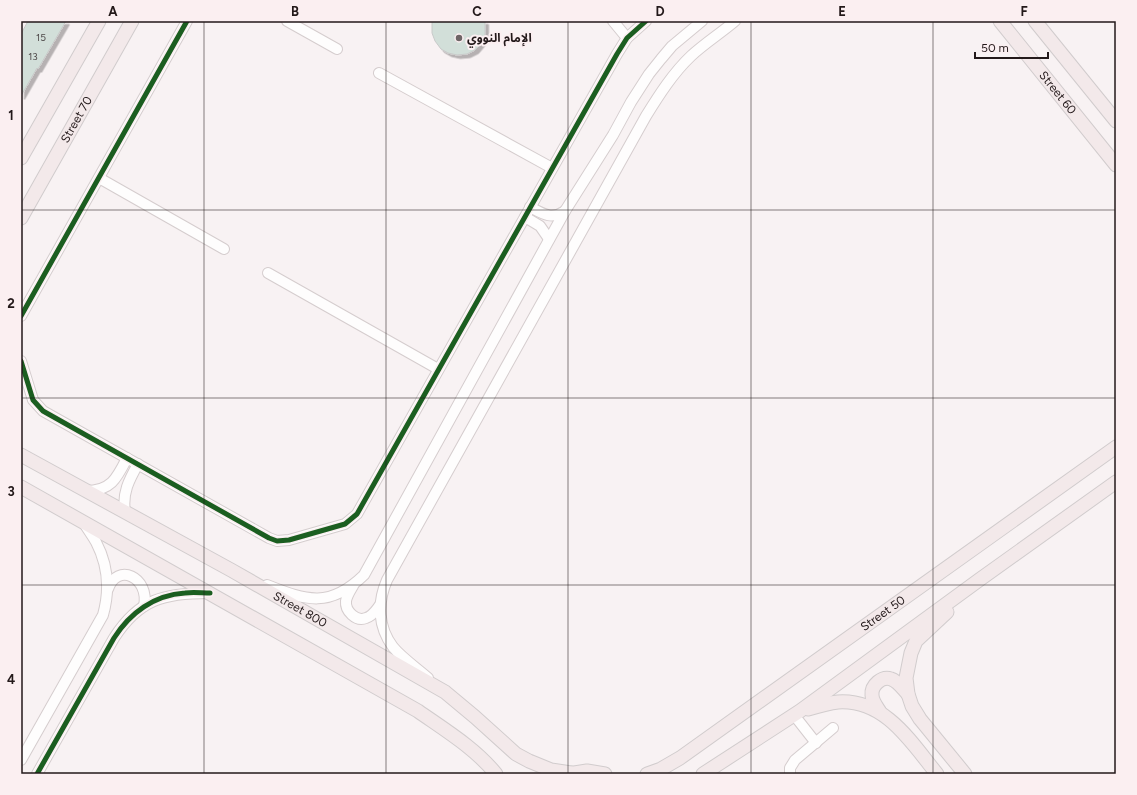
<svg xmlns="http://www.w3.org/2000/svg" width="1137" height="795" font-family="Figtree,'Noto Sans Arabic',sans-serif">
	<defs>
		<filter id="shadow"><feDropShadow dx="3.5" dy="3.5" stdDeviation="0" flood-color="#0004"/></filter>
	</defs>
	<rect width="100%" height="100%" fill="#f8f2f3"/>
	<g fill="#d2dfd9" stroke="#c8cac9" filter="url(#shadow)">
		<path d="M 28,21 L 66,21 L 38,69 L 37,68 L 21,96 L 21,34 Z"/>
		<path d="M 432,21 L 485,21 L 485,35 L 481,43 L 475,50 L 467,54 L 457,55 L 448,53 L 441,49 L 435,41 L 432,33 Z"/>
	</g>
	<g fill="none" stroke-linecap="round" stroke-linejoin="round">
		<g stroke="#d5cdce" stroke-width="12">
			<g id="minor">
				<path d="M 287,21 L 337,49"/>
				<path d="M 613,21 L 627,38"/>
				<path d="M 379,73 L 552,168"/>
				<path d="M 99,178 L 224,249"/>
				<path d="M 530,207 C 543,214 552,220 565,211"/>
				<path d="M 525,217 L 540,226 L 549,239"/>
				<path d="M 268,273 L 438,369"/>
				<path d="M 21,316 L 187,21"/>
				<path d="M 21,361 L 33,400 L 43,411 L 269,538 L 277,541 L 289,540 L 345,524 L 357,514 L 617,54 L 627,38 L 646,21"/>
				<path d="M 86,491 C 111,491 117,478 127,458"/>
				<path d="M 125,512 C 122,493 129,480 138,464"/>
				<path d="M 267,585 C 307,601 330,608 364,575 L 565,211 L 613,135 L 631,102 L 649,74 L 661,59 L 672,46 L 702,21"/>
				<path d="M 353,586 C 350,591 347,595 346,601 C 345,611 356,622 366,618 C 373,616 376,610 380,605"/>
				<path d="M 108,589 C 117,562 150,577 144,606"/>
				<path d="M 428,678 C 418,669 402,658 393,647 C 378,627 377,603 387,580 L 646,116 C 659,95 673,73 691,56 C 705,43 721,33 735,21"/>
				<path d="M 794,715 L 816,743"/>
				<path d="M 21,760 L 103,615 C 110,590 108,565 96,542 C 92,535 88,530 84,523"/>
				<path d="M 37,774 L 114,638 C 139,599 164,593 209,593"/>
				<path d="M 790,774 L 790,768 L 795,760 L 833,728"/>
			</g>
		</g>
		<g stroke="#d1cccd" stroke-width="15">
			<g id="major">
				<path id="s1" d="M 1000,21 L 1116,165"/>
				<path d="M 1035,21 L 1116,121"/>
				<path d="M 21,158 L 99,21"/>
				<path id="s2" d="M 21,218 L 132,21"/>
				<path id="s3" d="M 21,455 L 231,570 L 445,692 L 475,717 L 516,754 L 529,761 L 551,770 L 571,773"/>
				<path d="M 21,487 L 418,711 C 445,730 475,748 496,774"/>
				<path d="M 947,612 L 916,641 L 911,653 L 906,678 L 908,694 L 912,706 L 920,719 L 965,774"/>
				<path d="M 808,709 C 818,706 828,703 838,702 C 885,699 911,742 937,774"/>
				<path d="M 880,712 C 877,707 872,701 872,695 C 871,685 882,676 891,679 C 898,681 903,689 908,694"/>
				<path d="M 568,774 L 587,771 L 605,774"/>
				<path id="s4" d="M 647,774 L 661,769 L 680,758 L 1116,447"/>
				<path d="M 703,774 L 800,711 L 979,580 L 1116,482"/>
			</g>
		</g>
		<use href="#minor" stroke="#fefdfd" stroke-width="10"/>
		<use href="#major" stroke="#f3e9ea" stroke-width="13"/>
		<g stroke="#fbeff1" stroke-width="8">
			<g id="cycleway">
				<path d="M 21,316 L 187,21"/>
				<path d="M 21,361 L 33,400 L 43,411 L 269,538 L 277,541 L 289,540 L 345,524 L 357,514 L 617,54 L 627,38 L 646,21"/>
				<path d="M 37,774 L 114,638 C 130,613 154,595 185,593 C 193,592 202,593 210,593"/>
			</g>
		</g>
		<use href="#cycleway" stroke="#1b5e20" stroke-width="5"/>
	</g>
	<path fill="none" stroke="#23191a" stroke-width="1" stroke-opacity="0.55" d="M 204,21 L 204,774M 386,21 L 386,774M 568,21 L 568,774M 751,21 L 751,774M 933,21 L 933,774M 21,210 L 1116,210M 21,398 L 1116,398M 21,585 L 1116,585"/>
	<circle fill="#6e6566" stroke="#fbeff1" stroke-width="1.5" cx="459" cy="38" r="4"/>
	<g text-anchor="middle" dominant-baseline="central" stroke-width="4" stroke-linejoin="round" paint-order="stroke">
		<g font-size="10" fill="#4f4a4a">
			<text x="41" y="37">15</text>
			<text x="33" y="56">13</text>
		</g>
		<g font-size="12" font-weight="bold" fill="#23191a" stroke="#fbeff1" text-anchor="start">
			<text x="467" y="38">الإمام النووي</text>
		</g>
		<g font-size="12" fill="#23191a" stroke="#fbeff1">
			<text stroke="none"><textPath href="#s1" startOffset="92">Street 60</textPath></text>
			<text stroke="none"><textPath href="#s2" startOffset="113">Street 70</textPath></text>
			<text stroke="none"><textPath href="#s3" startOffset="319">Street 800</textPath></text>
			<text stroke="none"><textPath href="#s4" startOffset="286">Street 50</textPath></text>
		</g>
	</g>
	<rect width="1137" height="795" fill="none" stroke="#fbeff1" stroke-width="44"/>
	<path d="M975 52v6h73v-6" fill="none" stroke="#23191a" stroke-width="2"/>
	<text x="981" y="52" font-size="12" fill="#23191a" stroke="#fbeff1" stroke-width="3" paint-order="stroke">50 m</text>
	<rect x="22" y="22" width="1093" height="751" fill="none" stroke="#23191a" stroke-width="1.5"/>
	<g font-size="13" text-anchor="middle" font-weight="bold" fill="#23191a">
		<text x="113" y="16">A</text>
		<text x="295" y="16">B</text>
		<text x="477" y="16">C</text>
		<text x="660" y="16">D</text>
		<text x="842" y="16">E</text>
		<text x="1024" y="16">F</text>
		<text x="11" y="120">1</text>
		<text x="11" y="308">2</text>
		<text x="11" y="496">3</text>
		<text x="11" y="684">4</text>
	</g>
</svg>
